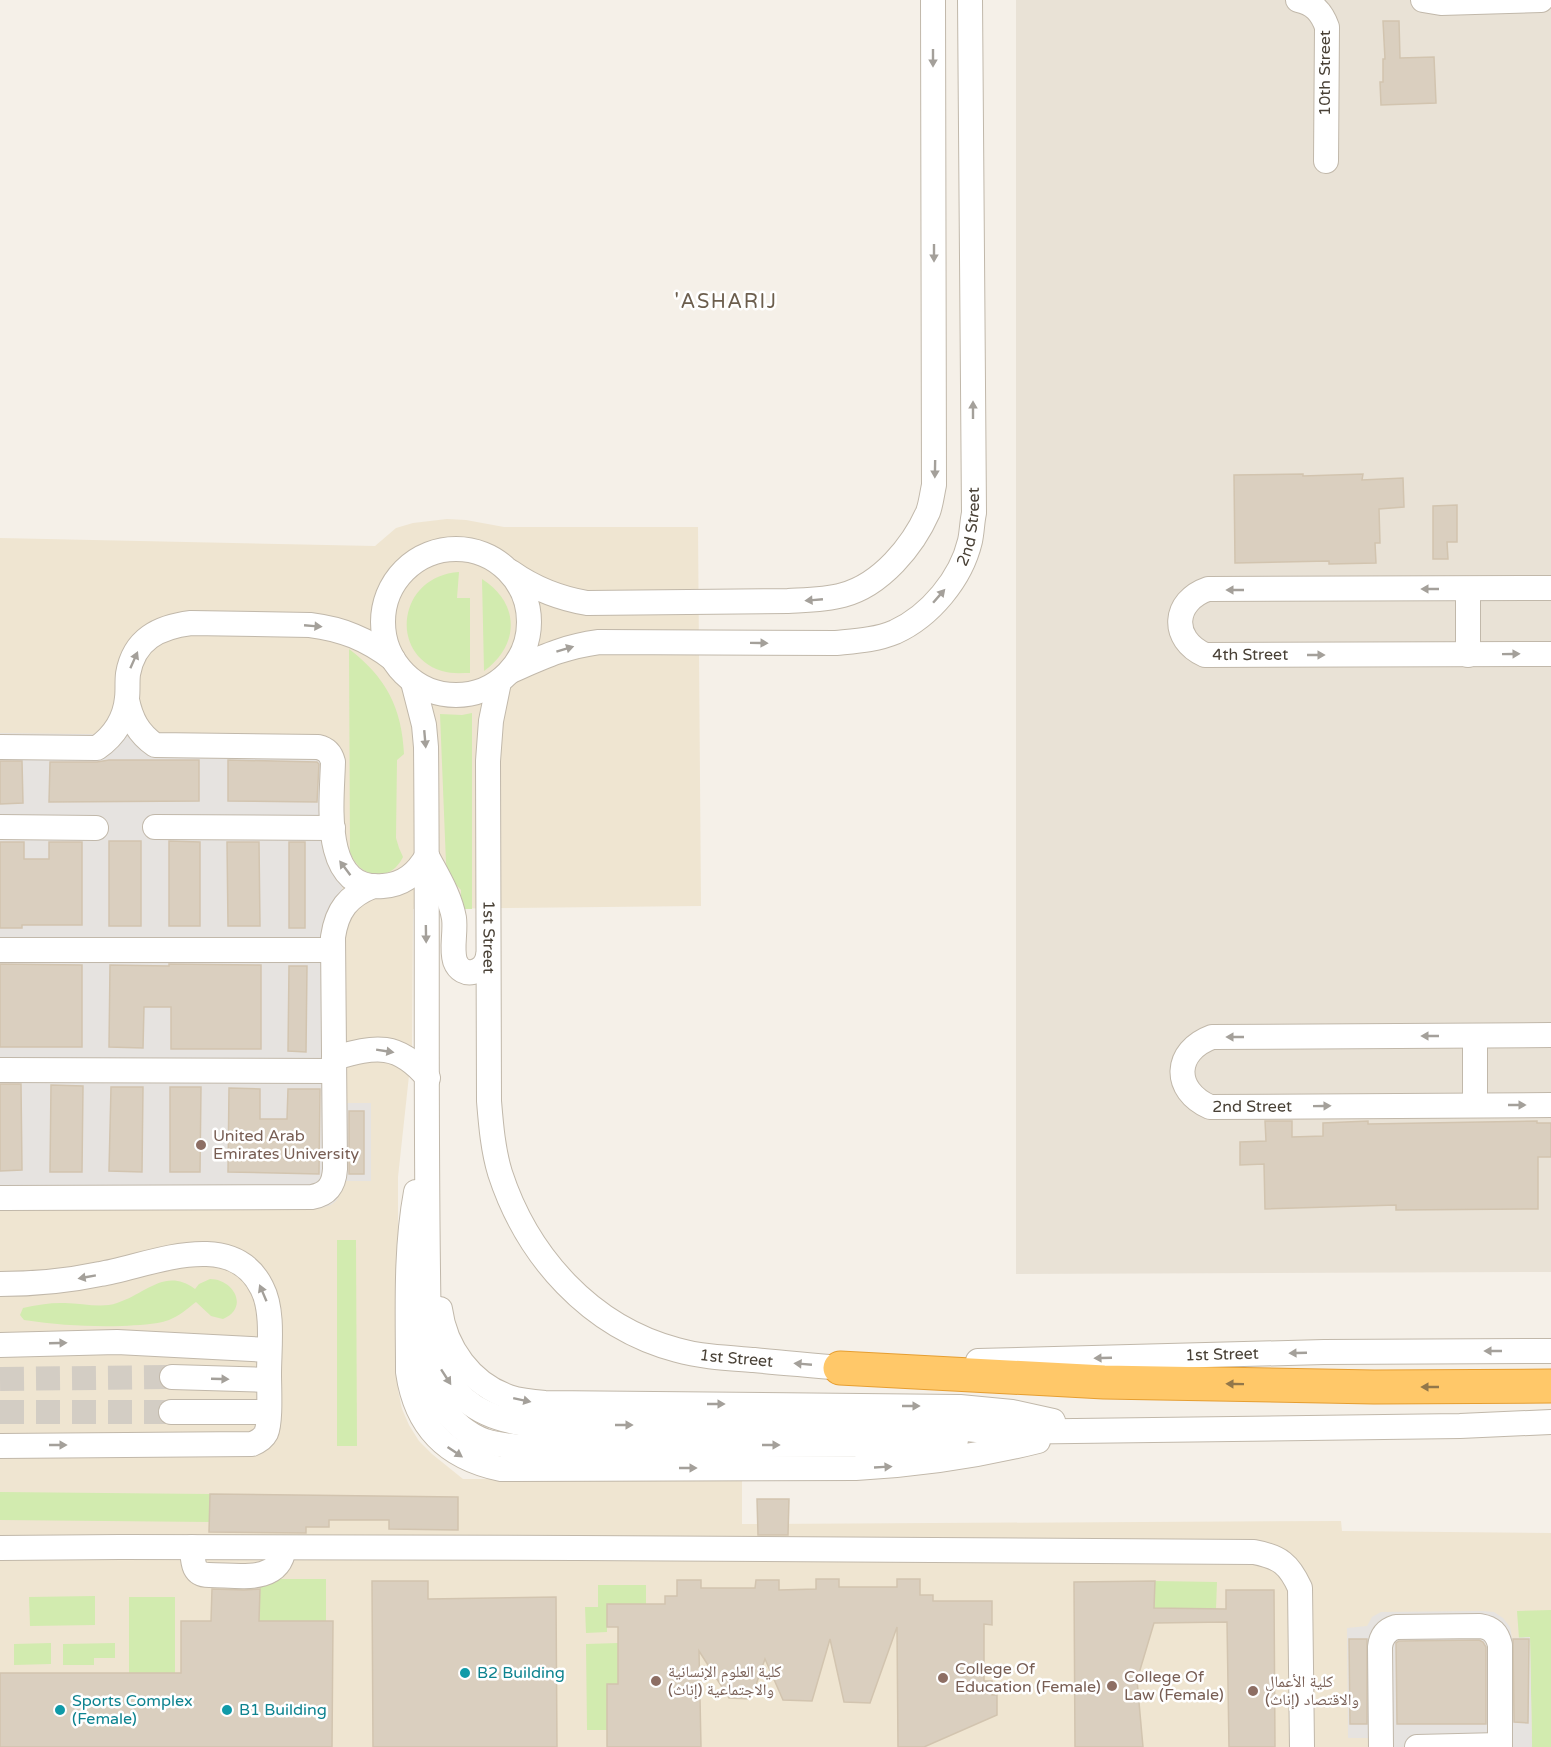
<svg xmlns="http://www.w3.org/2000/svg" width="1551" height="1747" font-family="'Varela Round','Noto Naskh Arabic',sans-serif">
	<rect width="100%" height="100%" fill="#f5f0e8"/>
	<path fill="#e9e2d6" d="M 1016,0 L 1551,0 L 1551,1272 L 1016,1274 Z"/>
	<path fill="#efe5d1" d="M 447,519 L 466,520 L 504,527 L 698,527 L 701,906 L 413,909 L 412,1048 L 398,1177 L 398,1390 L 402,1409 L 409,1425 L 419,1441 L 432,1454 L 463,1479 L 742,1479 L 742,1524 L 1341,1521 L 1342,1531 L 1551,1533 L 1551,1747 L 0,1747 L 0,538 L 375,546 L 396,528 L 413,523 Z"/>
	<g fill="#d2ebaf">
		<path d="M 459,572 L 457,598 L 470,598 L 470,673 C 461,673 451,674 442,671 C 388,654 398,576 459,572 Z"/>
		<path d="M 482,579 C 520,603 520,645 484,671 Z"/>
		<path d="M 349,649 C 386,677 402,708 404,754 L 397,760 L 396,838 L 399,848 L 403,857 C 390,884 359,878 350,852 Z"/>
		<path d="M 472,713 L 472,909 L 461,909 L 461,890 C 453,882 448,874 446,863 L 440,714 L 462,715 Z"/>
		<path d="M 337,1240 L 356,1240 L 357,1446 L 337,1446 Z"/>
		<path d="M 210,1279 C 233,1279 250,1307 223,1319 L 211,1316 L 196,1302 C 187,1309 179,1316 169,1320 C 154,1325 138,1325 122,1326 C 89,1327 57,1325 24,1320 L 20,1315 L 23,1308 C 35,1305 49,1303 61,1303 C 79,1302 100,1309 117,1303 C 146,1294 165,1267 195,1289 L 199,1284 Z"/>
		<path d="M 0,1492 L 210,1494 L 210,1522 L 0,1520 Z"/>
		<path d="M 260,1579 L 326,1579 L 326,1621 L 259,1621 Z"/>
		<path d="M 1155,1581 L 1217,1582 L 1216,1609 L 1154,1608 Z"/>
		<path d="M 598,1585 L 646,1585 L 646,1604 L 607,1604 L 607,1632 L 586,1633 L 585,1607 L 598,1607 Z"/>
		<path d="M 95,1596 L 95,1625 L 30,1626 L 29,1597 Z"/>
		<rect x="129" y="1597" width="46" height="76"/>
		<path d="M 1551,1610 L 1551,1747 L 1532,1747 L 1530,1638 L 1519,1638 L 1517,1611 Z"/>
		<path d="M 51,1643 L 51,1664 L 14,1665 L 14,1644 Z"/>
		<path d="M 115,1643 L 115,1658 L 94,1658 L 94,1665 L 63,1665 L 63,1644 Z"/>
		<path d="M 618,1643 L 618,1684 L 607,1684 L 607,1730 L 587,1730 L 586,1644 Z"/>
	</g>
	<g fill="#e6e3e0">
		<path d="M 0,733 L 322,737 L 334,741 L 339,746 L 342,753 L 343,1103 L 371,1103 L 371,1181 L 344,1181 L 343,1189 L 336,1201 L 331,1205 L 318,1209 L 0,1207 Z"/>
		<path d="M 1482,1611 L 1494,1612 L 1503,1618 L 1510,1627 L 1512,1638 L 1530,1637 L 1532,1747 L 1368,1747 L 1368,1738 L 1348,1738 L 1347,1628 L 1367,1626 L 1372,1617 L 1381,1612 Z"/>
	</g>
	<g fill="#dacfbf" stroke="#d2c4af" stroke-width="1.5">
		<path d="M 1383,21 L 1399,21 L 1400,58 L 1434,57 L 1436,103 L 1381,105 L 1380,82 L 1383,82 L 1383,59 L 1385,59 Z"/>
		<path d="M 1303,474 L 1303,476 L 1363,474 L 1362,480 L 1403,478 L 1404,507 L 1379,509 L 1380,543 L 1375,543 L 1376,563 L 1329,564 L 1329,561 L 1235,563 L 1234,475 Z"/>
		<path d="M 1457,505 L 1457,542 L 1447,542 L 1448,559 L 1433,559 L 1433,506 Z"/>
		<path d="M 109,760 L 199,760 L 199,801 L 49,802 L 50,762 L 97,762 Z"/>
		<path d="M 228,760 L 317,762 L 319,764 L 317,802 L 228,801 Z"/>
		<path d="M 0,761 L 22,761 L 23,803 L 0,804 Z"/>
		<rect x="109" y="841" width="32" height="85"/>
		<path d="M 169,841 L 200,842 L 200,926 L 169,926 Z"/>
		<path d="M 0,842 L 24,842 L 24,859 L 49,859 L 49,842 L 82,842 L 82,925 L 22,925 L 22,928 L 0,928 Z"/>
		<path d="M 227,842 L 259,842 L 260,926 L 228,926 Z"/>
		<rect x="289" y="842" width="16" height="86"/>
		<path d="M 0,964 L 82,965 L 82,1047 L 0,1047 Z"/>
		<path d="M 169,964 L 261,965 L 261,1049 L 171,1049 L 171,1007 L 144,1007 L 143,1048 L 109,1047 L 110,965 L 169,966 Z"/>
		<path d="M 289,966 L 307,966 L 306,1052 L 288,1051 Z"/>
		<path d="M 0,1084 L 21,1084 L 22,1170 L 0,1171 Z"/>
		<path d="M 51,1085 L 83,1086 L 82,1172 L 50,1172 Z"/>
		<path d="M 111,1087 L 143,1087 L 142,1172 L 109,1171 Z"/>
		<path d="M 170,1087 L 201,1087 L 200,1172 L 170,1172 Z"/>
		<path d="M 229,1088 L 260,1089 L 260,1119 L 287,1119 L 288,1089 L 320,1089 L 319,1174 L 228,1172 Z"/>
		<rect x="349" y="1111" width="15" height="63"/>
		<path d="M 1265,1121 L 1292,1121 L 1292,1137 L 1323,1136 L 1323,1123 L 1368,1121 L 1368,1124 L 1537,1121 L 1537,1123 L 1551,1123 L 1551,1157 L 1538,1157 L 1538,1209 L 1396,1210 L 1396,1205 L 1265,1209 L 1264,1164 L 1240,1165 L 1240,1142 L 1266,1141 Z"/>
		<path d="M 210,1494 L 458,1497 L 458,1530 L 389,1529 L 389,1520 L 329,1520 L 329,1527 L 306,1527 L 306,1533 L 209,1532 Z"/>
		<path d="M 757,1499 L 789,1499 L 788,1535 L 758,1535 Z"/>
		<path d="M 816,1579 L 839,1579 L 839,1587 L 897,1587 L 897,1579 L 920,1579 L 920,1595 L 933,1595 L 933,1601 L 992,1601 L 992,1625 L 984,1624 L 984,1681 L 992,1681 L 992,1695 L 997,1695 L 997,1715 L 924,1747 L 898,1747 L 897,1627 L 870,1703 L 844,1702 L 830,1639 L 812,1701 L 783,1700 L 765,1659 L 751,1699 L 729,1698 L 699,1651 L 701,1747 L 607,1747 L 607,1684 L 618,1684 L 618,1627 L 607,1627 L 607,1604 L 665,1604 L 665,1596 L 677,1596 L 677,1580 L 701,1580 L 701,1588 L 755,1588 L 756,1580 L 779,1580 L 779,1590 L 816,1589 Z"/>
		<path d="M 372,1581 L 428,1581 L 428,1599 L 556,1597 L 557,1747 L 373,1747 Z"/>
		<path d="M 1155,1581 L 1154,1608 L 1226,1609 L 1226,1590 L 1274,1590 L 1275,1747 L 1229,1747 L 1227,1622 L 1154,1623 L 1137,1680 L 1143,1747 L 1075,1747 L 1074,1582 Z"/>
		<path d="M 212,1589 L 244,1590 L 260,1589 L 259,1621 L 333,1621 L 332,1747 L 0,1747 L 0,1673 L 181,1673 L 181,1621 L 211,1621 Z"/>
		<path d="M 1349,1639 L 1367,1639 L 1367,1724 L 1350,1724 Z"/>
		<path d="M 1513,1639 L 1529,1639 L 1528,1723 L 1514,1722 Z"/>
		<path d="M 1479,1640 L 1483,1642 L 1486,1647 L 1486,1724 L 1397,1724 L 1396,1643 L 1399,1641 Z"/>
	</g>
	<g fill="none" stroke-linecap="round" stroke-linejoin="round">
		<g stroke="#d3cdc4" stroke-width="24" stroke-dasharray="24 12" stroke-linecap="butt">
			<path d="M 0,1379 L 172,1377"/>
			<path d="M 0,1412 L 171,1412"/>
		</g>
		<g stroke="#c1b8aa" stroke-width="26">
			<g id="minor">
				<path d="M 1298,0 C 1314,3 1322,13 1327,27 L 1326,161"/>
				<path d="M 1423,0 L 1441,3 L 1541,0"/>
				<circle cx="456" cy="622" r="73"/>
				<path d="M 511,572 C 535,589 558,598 587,603 L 788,601 C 806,600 825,600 843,595 C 881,585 913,546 928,512 C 931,504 932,494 934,485 L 933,0"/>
				<path id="s1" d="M 1551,588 L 1208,589 C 1173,601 1170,639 1205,655 L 1551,654"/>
				<path d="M 1468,589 L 1468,655"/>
				<path id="s2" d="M 511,671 C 543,657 563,647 599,642 L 836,643 C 856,641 876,640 895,632 C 930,616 961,579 970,541 C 972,532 972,522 974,513 L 970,0"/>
				<path d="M 413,682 L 424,725 L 426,747 C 428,943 425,1139 429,1334 C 444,1394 476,1420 536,1425 L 891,1425 L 967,1429 L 995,1432 L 1460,1426 L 1551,1422"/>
				<path id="s3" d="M 499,682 L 491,721 L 488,761 L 489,1101 C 491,1125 493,1150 500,1173 C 527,1256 590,1327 677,1350 C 702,1357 728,1358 754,1360 C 782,1363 811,1365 840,1368 L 856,1367"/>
				<path d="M 127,700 C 131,719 138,733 155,745 L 318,747 C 327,749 331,754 333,762 C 332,801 320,892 383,886 C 404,885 417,873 427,856"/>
				<path d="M 0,747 L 97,748 C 114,736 125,719 127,698 C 128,690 127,682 128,674 C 134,639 159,627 191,623 L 310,625 C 342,629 367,639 393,659"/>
				<path d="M 0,827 L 96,828"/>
				<path d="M 155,827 L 333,828"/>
				<path d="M 428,858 C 438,877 450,896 454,918 C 456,932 451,948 455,961 C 462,980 485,973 488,956"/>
				<path d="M 0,950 L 333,950"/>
				<path id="s4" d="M 1551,1035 L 1212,1037 C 1174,1051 1172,1090 1210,1107 L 1551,1105"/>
				<path d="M 1475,1036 L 1475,1105"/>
				<path d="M 334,1058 C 376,1046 398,1042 428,1078"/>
				<path d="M 0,1070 L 334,1071"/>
				<path d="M 416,1192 C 405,1252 408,1312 408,1372 C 416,1428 447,1458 501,1469 L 856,1468 C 918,1465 978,1456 1038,1441"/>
				<path d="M 0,1198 L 312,1197 C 328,1194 334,1185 335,1169 L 333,937 C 337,910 348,896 373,886"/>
				<path d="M 0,1284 C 34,1284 67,1281 100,1274 C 149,1266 232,1226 262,1288 C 274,1311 269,1349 269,1374 C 269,1388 271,1422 266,1433 C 263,1439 257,1442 252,1444 L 0,1446"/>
				<path d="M 440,1309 C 445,1348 471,1384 509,1397 C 521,1401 533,1402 545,1403 L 960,1407 L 1012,1412 L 1053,1421"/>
				<path d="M 0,1345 L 117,1342 L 269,1350"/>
				<path d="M 419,1351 C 424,1386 449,1428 485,1441 C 497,1445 509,1446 522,1447 L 892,1444 L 930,1444 L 956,1440"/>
				<path id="s5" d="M 978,1361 L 1324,1352 L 1551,1351"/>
				<path d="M 172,1377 L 269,1380"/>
				<path d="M 171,1412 L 268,1412"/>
				<path d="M 192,1547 C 193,1561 192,1575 209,1575 C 238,1575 279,1585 284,1548"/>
				<path d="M 0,1548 L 120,1547 L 577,1548 L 1254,1552 C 1280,1557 1289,1564 1300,1588 L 1302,1747"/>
				<path d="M 1381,1747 L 1380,1647 C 1381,1637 1386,1630 1396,1627 L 1480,1626 C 1492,1628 1497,1633 1500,1645 L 1500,1747"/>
				<path d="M 1417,1747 L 1500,1745"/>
			</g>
		</g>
		<g stroke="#e69e31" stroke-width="35">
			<path id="highway" d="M 840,1368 L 1104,1382 L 1374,1387 L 1551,1386"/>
		</g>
		<use href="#minor" stroke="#fff" stroke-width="24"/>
		<use href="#highway" stroke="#ffc869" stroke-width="33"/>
	</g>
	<defs><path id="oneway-solid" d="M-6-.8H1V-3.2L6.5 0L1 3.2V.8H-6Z" transform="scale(1.5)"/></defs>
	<g fill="#a4a09a">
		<use href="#oneway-solid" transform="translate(933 58) rotate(90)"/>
		<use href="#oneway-solid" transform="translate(934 253) rotate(90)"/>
		<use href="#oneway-solid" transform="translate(973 410) rotate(-90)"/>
		<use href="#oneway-solid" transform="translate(935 469) rotate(91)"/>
		<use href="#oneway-solid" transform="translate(1430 589) rotate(180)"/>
		<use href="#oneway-solid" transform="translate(1235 590) rotate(180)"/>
		<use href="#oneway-solid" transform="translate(939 596) rotate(-49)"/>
		<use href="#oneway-solid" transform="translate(814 600) rotate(175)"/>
		<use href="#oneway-solid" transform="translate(313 626) rotate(5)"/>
		<use href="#oneway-solid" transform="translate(759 643) rotate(1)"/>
		<use href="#oneway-solid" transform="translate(565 649) rotate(-17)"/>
		<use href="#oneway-solid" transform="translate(1511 654) rotate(-1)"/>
		<use href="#oneway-solid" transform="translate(1316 655)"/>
		<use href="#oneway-solid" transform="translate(134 660) rotate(-66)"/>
		<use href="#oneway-solid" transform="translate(425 739) rotate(85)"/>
		<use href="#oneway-solid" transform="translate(345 868) rotate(-127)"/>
		<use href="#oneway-solid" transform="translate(426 934) rotate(89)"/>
		<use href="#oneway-solid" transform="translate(1430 1036) rotate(180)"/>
		<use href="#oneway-solid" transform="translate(1235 1037) rotate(180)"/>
		<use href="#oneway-solid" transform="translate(385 1051) rotate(9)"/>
		<use href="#oneway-solid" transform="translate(1517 1105)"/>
		<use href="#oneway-solid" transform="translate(1322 1106) rotate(-1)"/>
		<use href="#oneway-solid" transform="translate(87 1277) rotate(170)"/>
		<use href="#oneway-solid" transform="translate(263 1293) rotate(-113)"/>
		<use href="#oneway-solid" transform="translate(58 1343) rotate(-2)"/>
		<use href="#oneway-solid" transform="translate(1493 1351) rotate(180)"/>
		<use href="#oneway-solid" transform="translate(1298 1353) rotate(178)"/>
		<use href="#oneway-solid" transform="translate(1103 1358) rotate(178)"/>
		<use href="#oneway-solid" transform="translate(803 1364) rotate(-175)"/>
		<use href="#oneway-solid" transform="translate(446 1377) rotate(57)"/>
		<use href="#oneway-solid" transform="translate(220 1379) rotate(2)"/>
		<use href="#oneway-solid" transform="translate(522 1400) rotate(12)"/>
		<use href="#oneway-solid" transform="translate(716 1404)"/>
		<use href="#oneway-solid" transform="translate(911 1406)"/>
		<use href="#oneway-solid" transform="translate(624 1425)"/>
		<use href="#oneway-solid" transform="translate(58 1445)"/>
		<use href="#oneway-solid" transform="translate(771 1445)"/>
		<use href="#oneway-solid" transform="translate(455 1452) rotate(34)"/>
		<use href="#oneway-solid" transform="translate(883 1467) rotate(-3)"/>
		<use href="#oneway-solid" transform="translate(688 1468)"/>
	</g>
	<g fill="#92774a">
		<use href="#oneway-solid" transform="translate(1235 1384) rotate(-179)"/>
		<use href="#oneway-solid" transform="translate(1430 1387) rotate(180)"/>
	</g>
	<g fill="#8d6e63" stroke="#fff" stroke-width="2">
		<circle cx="201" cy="1145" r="6"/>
		<circle cx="943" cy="1678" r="6"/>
		<circle cx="656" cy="1681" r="6"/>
		<circle cx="1112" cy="1686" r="6"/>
		<circle cx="1253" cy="1691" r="6"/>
	</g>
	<g fill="#0f9aa8" stroke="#fff" stroke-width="2">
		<circle cx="465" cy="1673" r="6"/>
		<circle cx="60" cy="1710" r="6"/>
		<circle cx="227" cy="1710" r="6"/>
	</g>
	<g text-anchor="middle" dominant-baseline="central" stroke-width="5" stroke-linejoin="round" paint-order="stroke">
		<g font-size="16" fill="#494136" stroke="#fff">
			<text transform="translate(1325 73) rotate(-90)">10th Street</text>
			<text stroke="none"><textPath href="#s2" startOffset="526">2nd Street</textPath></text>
			<text stroke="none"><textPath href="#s1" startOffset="478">4th Street</textPath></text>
			<text stroke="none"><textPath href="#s3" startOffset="256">1st Street</textPath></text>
			<text stroke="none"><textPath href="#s4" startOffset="477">2nd Street</textPath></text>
			<text stroke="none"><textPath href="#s5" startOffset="244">1st Street</textPath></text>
			<text stroke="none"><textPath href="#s3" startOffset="814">1st Street</textPath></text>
		</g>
		<g font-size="16" fill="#785e54" stroke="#fff" text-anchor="start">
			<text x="213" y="1136">United Arab<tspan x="213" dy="18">Emirates University</tspan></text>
			<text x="955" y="1669">College Of<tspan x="955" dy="18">Education (Female)</tspan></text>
			<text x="668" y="1672">كلية العلوم الإنسانية<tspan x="668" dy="18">والاجتماعية (إناث)</tspan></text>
			<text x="1124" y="1677">College Of<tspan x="1124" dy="18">Law (Female)</tspan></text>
			<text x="1265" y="1682">كلية الأعمال<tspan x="1265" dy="18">والاقتصاد (إناث)</tspan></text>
		</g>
		<g font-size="16" fill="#0d838f" stroke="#fff" text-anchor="start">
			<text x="477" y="1673">B2 Building</text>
			<text x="72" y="1701">Sports Complex<tspan x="72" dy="18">(Female)</tspan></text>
			<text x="239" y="1710">B1 Building</text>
		</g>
		<g font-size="20" letter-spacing="1.5" fill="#6c5e4d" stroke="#fff">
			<text x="726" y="302">'ASHARIJ</text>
		</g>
	</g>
</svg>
